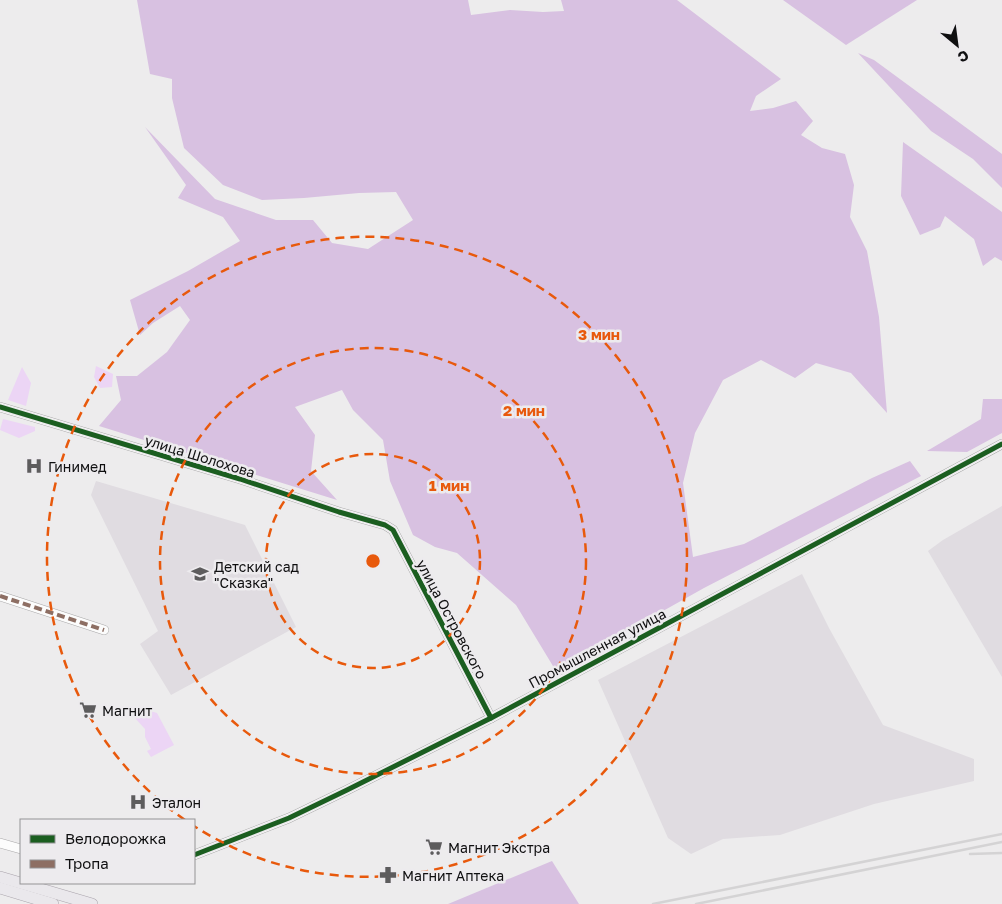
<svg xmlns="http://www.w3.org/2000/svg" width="1002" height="904" font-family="'Golos Text',sans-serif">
	<rect width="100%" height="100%" fill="#edeced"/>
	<g fill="#e0dce1">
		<path d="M 96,481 L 245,525 L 296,627 L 171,695 L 140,644 L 158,631 L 91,495 Z"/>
		<path d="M 1002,506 L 1002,677 L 928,551 L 943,540 Z"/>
		<path d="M 802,574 L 829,628 L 883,725 L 974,759 L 974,781 L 874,804 L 780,835 L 723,839 L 691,854 L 668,838 L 598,680 Z"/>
	</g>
	<g fill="#ecd5f5">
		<path d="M 96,366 L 113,374 L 112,387 L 100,388 L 94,377 Z"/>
		<path d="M 22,367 L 31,383 L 26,406 L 8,400 Z"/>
		<path d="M 3,419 L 35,427 L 35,431 L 19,438 L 0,430 Z"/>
		<path d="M 144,709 L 157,713 L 174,745 L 151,757 L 147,751 L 151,749 L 145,737 L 145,729 L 135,718 Z"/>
	</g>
	<g fill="#d8c1e1">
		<path d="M 137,0 L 468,0 L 471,15 L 510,10 L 543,12 L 564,11 L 561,0 L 677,0 L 781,79 L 756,96 L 750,111 L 773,108 L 796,101 L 813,121 L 801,135 L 822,148 L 845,154 L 854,185 L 850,217 L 867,251 L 879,317 L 887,413 L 851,373 L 816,363 L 795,378 L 761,360 L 723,380 L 695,433 L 683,483 L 693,557 L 744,544 L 872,478 L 910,461 L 921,476 L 704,588 L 556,671 L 516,605 L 457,553 L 435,547 L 413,535 L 390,481 L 383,440 L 353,410 L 342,390 L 295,407 L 315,435 L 311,471 L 337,500 L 99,426 L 121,400 L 116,376 L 137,376 L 167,352 L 190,320 L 180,306 L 153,323 L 140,335 L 130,300 L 188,271 L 240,241 L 223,217 L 178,198 L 186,185 L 145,127 L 215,199 L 276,220 L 313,220 L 332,243 L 368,249 L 413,220 L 396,192 L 359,193 L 304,198 L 262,200 L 223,185 L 184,148 L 172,98 L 172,79 L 150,74 Z"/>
		<path d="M 783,0 L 917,0 L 846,45 Z"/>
		<path d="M 858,53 L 874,60 L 1002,154 L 1002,188 L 973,159 L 931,131 Z"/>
		<path d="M 903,142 L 1002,212 L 1002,261 L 995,257 L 983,266 L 974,239 L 945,216 L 940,227 L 920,235 L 901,196 Z"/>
		<path d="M 983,399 L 1002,399 L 1002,433 L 967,452 L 927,451 L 981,419 Z"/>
		<path d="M 552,861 L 579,904 L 448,904 Z"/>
	</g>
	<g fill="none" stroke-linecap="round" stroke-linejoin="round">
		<g stroke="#a9a8a9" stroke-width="10">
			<g id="minor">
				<path d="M 0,407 L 240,479 L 339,512 L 385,525 L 393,530 L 491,718"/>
				<path d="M 0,596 L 104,630"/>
				<path d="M 0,843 L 21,849"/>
				<path d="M 194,855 L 289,818 L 347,790 L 491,718 L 1002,444"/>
			</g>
		</g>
		<g stroke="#aaa4ac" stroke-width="12">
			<g id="major">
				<path d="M 0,877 L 92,904"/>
				<path d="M 0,888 L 53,904"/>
			</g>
		</g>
		<use href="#minor" stroke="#fcfcfc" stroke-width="9"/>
		<use href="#major" stroke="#eae8ec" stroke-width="11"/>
		<g stroke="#d4d3d4" stroke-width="2.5">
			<path d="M 970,854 L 1002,853"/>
			<path d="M 653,904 L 1002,834"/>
			<path d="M 696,904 L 1002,842"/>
		</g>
		<path stroke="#8d6e63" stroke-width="4" stroke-dasharray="8 4" stroke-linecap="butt" d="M 0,596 L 104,630"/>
		<g stroke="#edebee" stroke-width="8">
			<g id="cycleway">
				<path d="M 0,407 L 240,479 L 339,512 L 385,525 L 393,530 L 491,718"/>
				<path d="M 194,855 L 289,818 L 347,790 L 491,718 L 1002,444"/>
			</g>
		</g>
		<use href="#cycleway" stroke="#1b5e20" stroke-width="5"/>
	</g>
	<g fill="none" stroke="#e8590c" stroke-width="2.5" stroke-dasharray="9 6">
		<circle cx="373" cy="561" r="107"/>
		<circle cx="373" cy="561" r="213"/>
		<path d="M185 820A320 320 0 1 1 194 826"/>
	</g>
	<defs>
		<g id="hospital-bare" transform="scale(1.35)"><path d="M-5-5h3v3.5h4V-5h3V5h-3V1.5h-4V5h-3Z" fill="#5d5c5d" stroke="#edebee" stroke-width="2.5" paint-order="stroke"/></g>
		<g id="school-bare" transform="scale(1.35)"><path d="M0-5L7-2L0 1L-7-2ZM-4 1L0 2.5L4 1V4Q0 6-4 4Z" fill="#5d5c5d" stroke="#edebee" stroke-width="2.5" paint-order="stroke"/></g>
		<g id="supermarket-bare" transform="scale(1.35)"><path d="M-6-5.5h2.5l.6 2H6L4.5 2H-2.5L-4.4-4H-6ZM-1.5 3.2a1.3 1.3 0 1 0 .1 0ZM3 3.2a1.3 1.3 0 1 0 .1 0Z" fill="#5d5c5d" stroke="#edebee" stroke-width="2.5" paint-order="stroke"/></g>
		<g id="pharmacy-bare" transform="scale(1.35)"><path d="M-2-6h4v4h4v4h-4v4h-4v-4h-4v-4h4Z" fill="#5d5c5d" stroke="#edebee" stroke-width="2.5" paint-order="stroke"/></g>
	</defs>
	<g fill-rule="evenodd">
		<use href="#hospital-bare" x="34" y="466"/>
		<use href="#school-bare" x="200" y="574"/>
		<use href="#supermarket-bare" x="88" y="710"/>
		<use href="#hospital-bare" x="138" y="802"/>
		<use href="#supermarket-bare" x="434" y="847"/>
		<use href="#pharmacy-bare" x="388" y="875"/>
	</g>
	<g text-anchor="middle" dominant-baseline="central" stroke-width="5" stroke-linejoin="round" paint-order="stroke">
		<g font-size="14" fill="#0f0f10" stroke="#edebee">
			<text transform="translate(200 456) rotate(17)">улица Шолохова</text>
			<text transform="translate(452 619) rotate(62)">улица Островского</text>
			<text transform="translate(597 648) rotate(-28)">Промышленная улица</text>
		</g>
		<g font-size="14" fill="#0f0f10" stroke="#edebee" text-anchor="start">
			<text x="48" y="466">Гинимед</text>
			<text x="214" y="566">Детский сад<tspan x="214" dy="16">"Сказка"</tspan></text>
			<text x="102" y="710">Магнит</text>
			<text x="152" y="802">Эталон</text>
			<text x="448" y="847">Магнит Экстра</text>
			<text x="402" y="875">Магнит Аптека</text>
		</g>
	</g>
	<circle cx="373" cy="561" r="8" fill="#e8590c" stroke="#edebee" stroke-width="2.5"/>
	<g font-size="15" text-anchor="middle" font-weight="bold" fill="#e8590c" stroke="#edebee" stroke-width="5" stroke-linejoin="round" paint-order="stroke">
		<text x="599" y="340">3 мин</text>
		<text x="524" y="416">2 мин</text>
		<text x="449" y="491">1 мин</text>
	</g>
	<rect x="20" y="819" width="175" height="65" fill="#edebee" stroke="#949395"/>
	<rect x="30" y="835" width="25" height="8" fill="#1b5e20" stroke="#949395"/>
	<text x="65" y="844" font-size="15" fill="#0f0f10">Велодорожка</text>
	<rect x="30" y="860" width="25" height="8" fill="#8d6e63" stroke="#949395"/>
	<text x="65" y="869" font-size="15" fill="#0f0f10">Тропа</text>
	<g transform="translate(957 45) rotate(151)" stroke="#edebee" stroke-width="4" paint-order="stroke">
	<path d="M0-4L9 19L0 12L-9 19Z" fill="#0f0f10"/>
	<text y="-8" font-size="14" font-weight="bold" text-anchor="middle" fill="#0f0f10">С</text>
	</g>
</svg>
